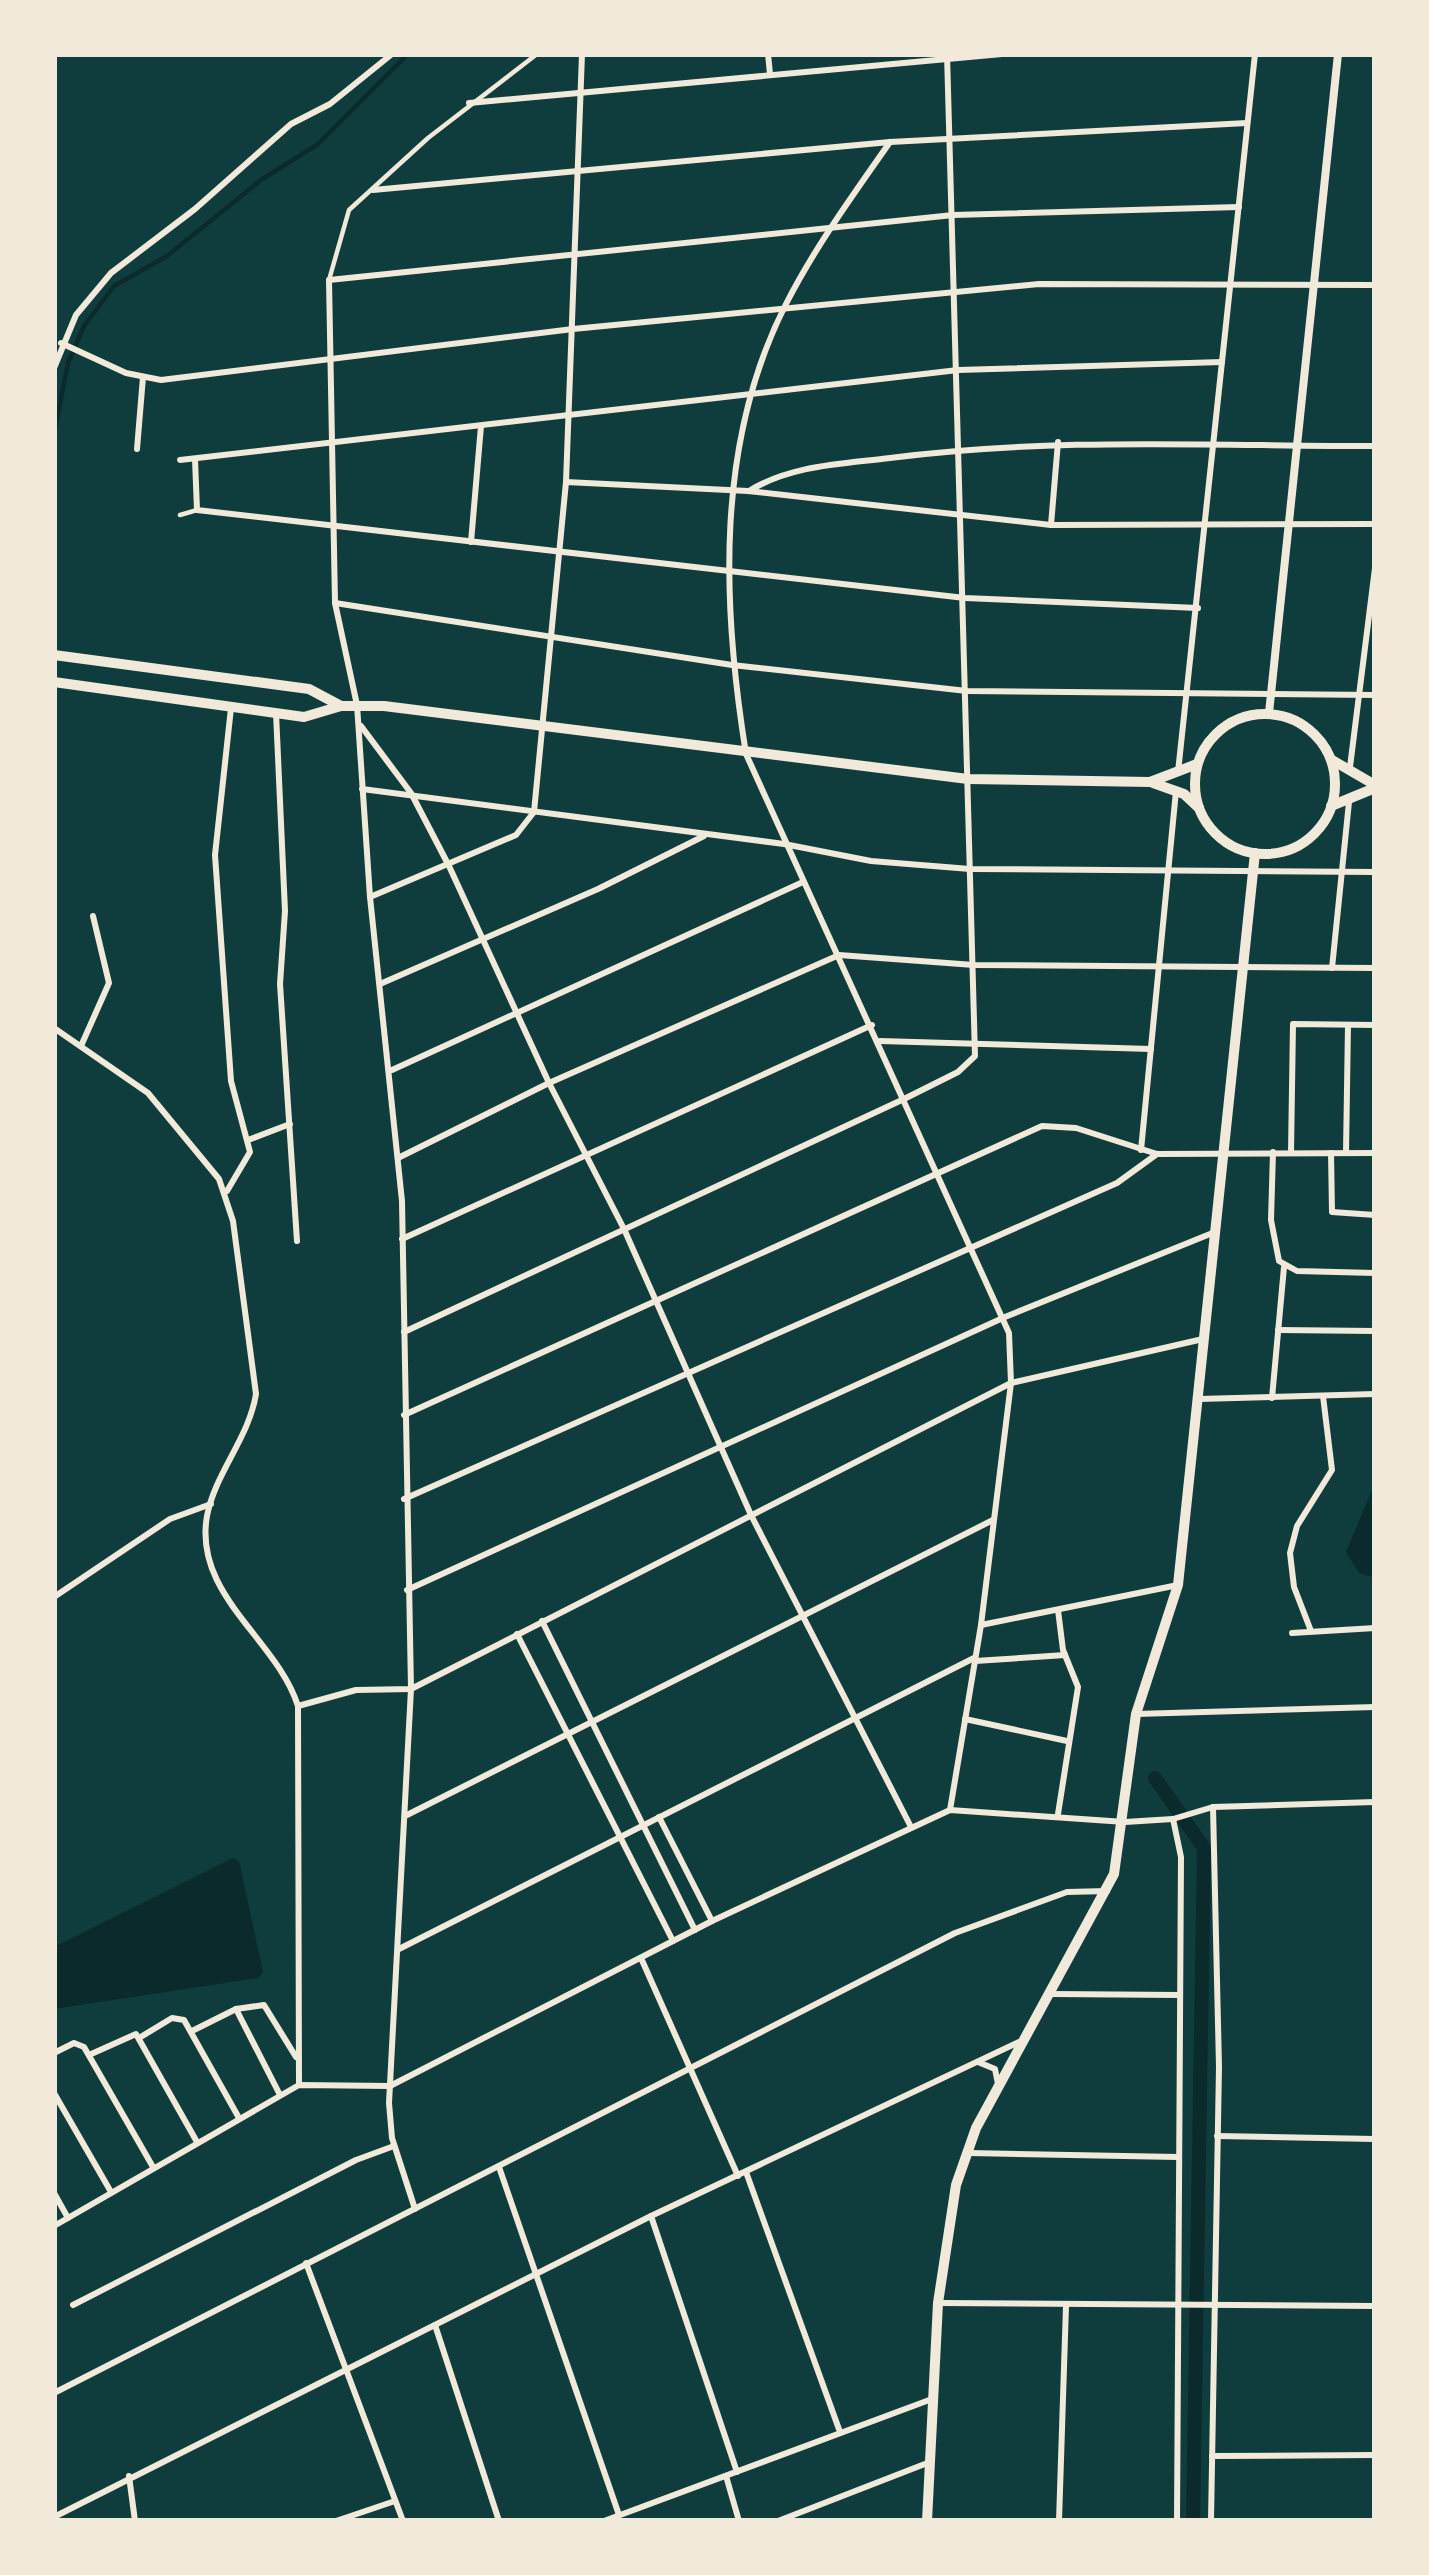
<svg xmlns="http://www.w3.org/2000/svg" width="1429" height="2575" font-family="'Public Sans',sans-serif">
	<rect width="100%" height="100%" fill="#0f3d3e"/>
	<g fill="#0a2a2b">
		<path d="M 1375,1483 L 1375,1578 L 1359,1573 L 1346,1552 Z"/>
		<path d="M 233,1858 L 239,1861 L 263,1972 L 258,1978 L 54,2009 L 54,1947 Z"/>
	</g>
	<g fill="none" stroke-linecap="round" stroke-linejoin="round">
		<path stroke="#0a2a2b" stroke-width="4.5" d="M 54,434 L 68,363 L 84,326 L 114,286 L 167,256 L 261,180 L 318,144 L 408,54"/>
		<path stroke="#0a2a2b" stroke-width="14" d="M 1155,1778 L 1204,1848 L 1193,2521"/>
		<g stroke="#f1e9da" stroke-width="4.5">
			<path d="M 329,280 L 349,210 L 428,138 L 537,54"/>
			<path d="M 180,515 L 197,510"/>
		</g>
		<g stroke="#f1e9da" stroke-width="6">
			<path d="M 768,54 L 770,74"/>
			<path d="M 469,103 L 1002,54"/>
			<path d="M 890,142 C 853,195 815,247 786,304 C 715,443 722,605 746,754 L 1009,1333 L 1011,1383 L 981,1625 L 950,1810"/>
			<path d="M 373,190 L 890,142 L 1247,123"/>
			<path d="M 61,343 L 126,373 L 161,380 L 573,329 L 1039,284 L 1375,285"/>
			<path d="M 54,368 L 76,315 L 111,273 L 195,209 L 291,124 L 330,104 L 392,54"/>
			<path d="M 137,449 L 143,377"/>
			<path d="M 195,459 L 197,510 L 965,598 L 1198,608"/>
			<path d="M 180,460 L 958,370 L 1222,362"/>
			<path d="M 566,482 L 748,491 L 1051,525 L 1375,524"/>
			<path d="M 749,491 C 791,465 842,464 890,458 C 1052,437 1212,446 1375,446"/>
			<path d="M 1051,525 L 1058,442"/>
			<path d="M 471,542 L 481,426"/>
			<path d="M 335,603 L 732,665 L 967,691 L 1375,695"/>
			<path d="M 276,713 L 285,911 L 280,984 L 297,1241"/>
			<path d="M 361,726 L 411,793 L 449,866 L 549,1083 L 624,1229 L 751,1515 L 911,1827"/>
			<path d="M 1350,767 L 1375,568"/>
			<path d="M 1178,772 L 1255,54"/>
			<path d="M 362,789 L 784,844 L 871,861 L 970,869 L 1375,872"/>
			<path d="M 370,897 L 516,835 L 534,812 L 566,482 L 582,54"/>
			<path d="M 1332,968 L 1349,802"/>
			<path d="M 380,984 L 598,889 L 704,836"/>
			<path d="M 54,1028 L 148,1093 L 219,1179 L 233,1221 L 256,1394 C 249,1438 215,1473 207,1516 C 193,1595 277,1639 298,1706 L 299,2085"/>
			<path d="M 880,1041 L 1151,1049"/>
			<path d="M 81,1046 L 109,983 L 93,916"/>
			<path d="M 392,1070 L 803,882"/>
			<path d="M 248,1140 L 290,1124"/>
			<path d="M 1141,1150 L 1176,791"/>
			<path d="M 1273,1152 L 1271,1220 L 1279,1261 L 1297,1271 L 1375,1273"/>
			<path d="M 1291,1152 L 1293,1024 L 1375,1025"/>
			<path d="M 1331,1153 L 1332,1212 L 1375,1215"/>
			<path d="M 1346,1153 L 1348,1025"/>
			<path d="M 400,1157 L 549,1083 L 839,955 L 974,965 L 1375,968"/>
			<path d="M 227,1191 L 250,1152 L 231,1081 L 215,855 L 231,708"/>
			<path d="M 402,1239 L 872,1025"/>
			<path d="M 1278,1330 L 1375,1331"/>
			<path d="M 404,1332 L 904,1099 L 958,1072 L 975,1056 L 947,54"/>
			<path d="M 1272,1398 L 1284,1267"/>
			<path d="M 1199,1399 L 1375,1394"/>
			<path d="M 404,1415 L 1042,1126 L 1076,1128 L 1157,1154 L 1375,1153"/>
			<path d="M 404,1499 L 1117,1183 L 1157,1154"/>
			<path d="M 407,1590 L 1005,1317 L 1215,1232"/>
			<path d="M 54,1597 L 170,1519 L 211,1504"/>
			<path d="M 542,1621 L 695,1930"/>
			<path d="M 981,1625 L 1178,1585"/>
			<path d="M 1311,1631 L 1294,1587 L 1290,1553 L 1297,1526 L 1332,1470 L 1323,1396"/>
			<path d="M 1292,1633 L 1375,1628"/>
			<path d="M 517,1634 L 673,1941"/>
			<path d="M 975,1661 L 1065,1655"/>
			<path d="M 298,1706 L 356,1690 L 411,1689 L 1011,1383 L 1203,1339"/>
			<path d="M 1136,1714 L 1375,1707"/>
			<path d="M 965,1719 L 1067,1741"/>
			<path d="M 1058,1814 L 1078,1687 L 1063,1650 L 1058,1610"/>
			<path d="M 407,1815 L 993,1520"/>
			<path d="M 659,1817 L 712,1921"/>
			<path d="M 1173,1819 L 1181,1857 L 1177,2521"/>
			<path d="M 399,1949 L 974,1658"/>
			<path d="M 641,1958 L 738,2176"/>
			<path d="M 1051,1994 L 1179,1995"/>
			<path d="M 236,2009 L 280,2095"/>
			<path d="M 192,2031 L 236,2009 L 264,2005 L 296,2057"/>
			<path d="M 139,2038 L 172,2018 L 184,2020 L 239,2118"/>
			<path d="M 54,2053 L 74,2043 L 84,2047 L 153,2167"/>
			<path d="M 89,2055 L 136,2034 L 197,2142"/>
			<path d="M 978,2062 L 995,2069 L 998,2084"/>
			<path d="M 54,2093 L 111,2192"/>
			<path d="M 1217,2136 L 1375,2139"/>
			<path d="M 970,2153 L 1178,2157"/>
			<path d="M 499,2167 L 619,2515"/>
			<path d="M 746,2172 L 840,2432"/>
			<path d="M 54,2193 L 68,2218"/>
			<path d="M 415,2209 L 392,2138 L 389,2103 L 411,1689 L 402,1201 L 370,897 L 357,705 L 335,603 L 329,280 L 953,215 L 1239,207"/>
			<path d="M 651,2216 L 737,2472"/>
			<path d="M 54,2226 L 299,2085 L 390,2086 L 712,1921 L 950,1810 L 1125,1822 L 1173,1819 L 1213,1807 L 1375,1802"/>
			<path d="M 306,2263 L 403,2521"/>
			<path d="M 941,2303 L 1375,2306"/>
			<path d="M 73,2305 L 356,2160 L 394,2146"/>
			<path d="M 435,2325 L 499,2521"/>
			<path d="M 54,2393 L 955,1933 L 1067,1892 L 1107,1891"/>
			<path d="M 1212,2456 L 1375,2455"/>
			<path d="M 129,2476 L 135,2521"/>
			<path d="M 726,2476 L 739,2521"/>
			<path d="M 54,2517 L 651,2216 L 1019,2042"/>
			<path d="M 336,2521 L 395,2501"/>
			<path d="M 604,2521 L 932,2399"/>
			<path d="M 778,2521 L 930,2462"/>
			<path d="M 1059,2521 L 1066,2306"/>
			<path d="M 1211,2521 L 1219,2067 L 1213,1807"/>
		</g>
		<path stroke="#f1e9da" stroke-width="8" d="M 1269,713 L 1338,54"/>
		<g stroke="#f1e9da" stroke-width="10">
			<path d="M 54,655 L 309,689 L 341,706"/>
			<path d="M 54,682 L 304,717 L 341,706 L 384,706 L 968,779 L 1150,782 L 1197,764"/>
			<circle cx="1265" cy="784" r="70"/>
			<path d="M 1332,760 L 1375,785"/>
			<path d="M 1153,783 L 1184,794 L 1199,808"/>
			<path d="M 1331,806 L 1375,788"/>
			<path d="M 927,2521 L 938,2303 L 956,2185 L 976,2128 L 1114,1874 L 1136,1714 L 1178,1585 L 1255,853"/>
		</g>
	</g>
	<rect width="1429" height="2575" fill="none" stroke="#f1e9da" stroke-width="114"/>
</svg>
